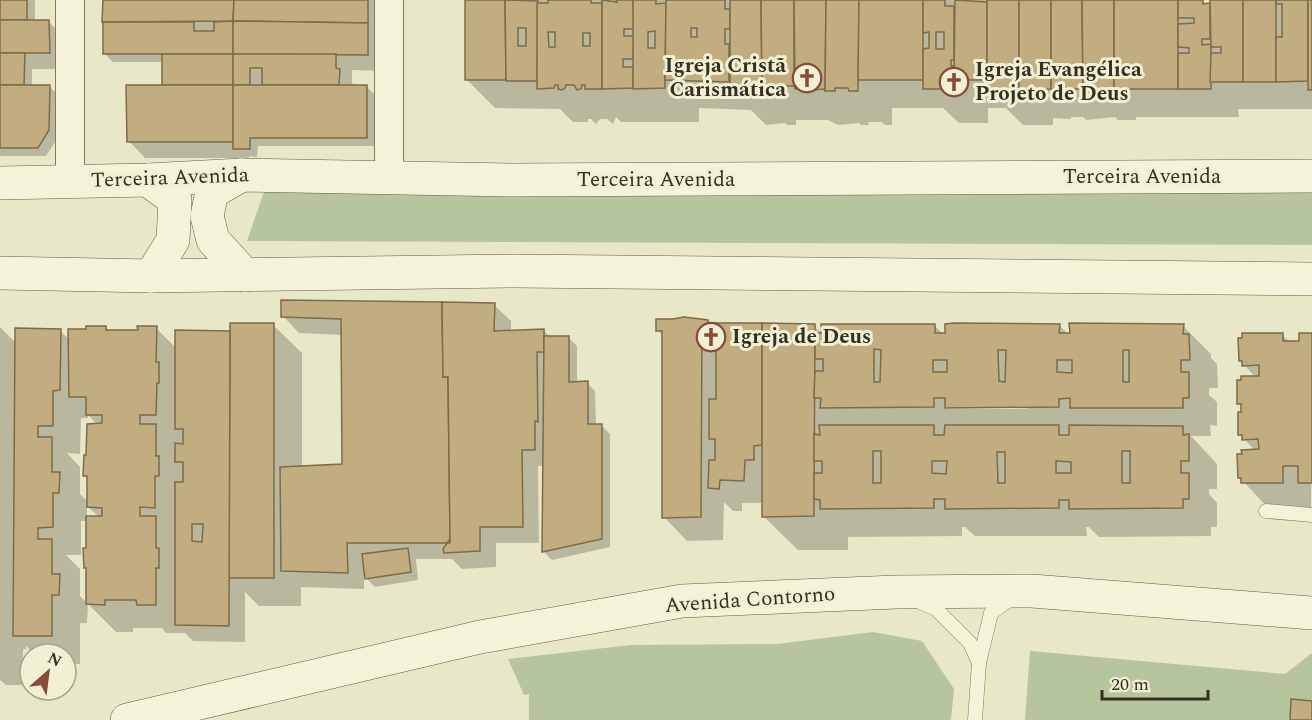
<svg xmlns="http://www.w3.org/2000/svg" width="1312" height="720" font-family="Spectral,serif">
	<rect width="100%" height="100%" fill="#e8e7c7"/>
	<g fill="#b6c59c">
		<path d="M 1312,181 L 1312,245 L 247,241 L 265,189 Z"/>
		<path d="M 873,632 L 922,641 L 954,689 L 951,720 L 529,720 L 529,694 L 524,695 L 508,659 L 631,645 L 777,644 Z"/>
		<path d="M 1030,651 L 1285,674 L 1312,653 L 1312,720 L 1025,720 Z"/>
	</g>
	<g fill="#0003" fill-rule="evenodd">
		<path d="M 0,0 L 35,0 L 35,22 L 49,22 L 65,39 L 66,69 L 32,69 L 32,86 L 49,86 L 57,94 L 57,139 L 46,156 L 0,156 Z"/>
		<path d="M 104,0 L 384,0 L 384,71 L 352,70 L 352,83 L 356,87 L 367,87 L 375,95 L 375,146 L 258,146 L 257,157 L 249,156 L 249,158 L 145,158 L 129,141 L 163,87 L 163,62 L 113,62 L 104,53 Z"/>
		<path d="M 466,0 L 1202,0 L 1203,5 L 1212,5 L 1212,0 L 1312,0 L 1312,109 L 1238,109 L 1239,117 L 1136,117 L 1136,120 L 1118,120 L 1115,117 L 1086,120 L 1083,117 L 1071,117 L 1071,119 L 1053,118 L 1053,125 L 1023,125 L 1006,108 L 988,108 L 988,123 L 959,123 L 943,108 L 892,108 L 892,125 L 885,125 L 882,122 L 868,122 L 869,125 L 861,125 L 859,123 L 838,125 L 828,120 L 796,120 L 796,125 L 787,125 L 785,123 L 766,125 L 751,110 L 699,108 L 699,122 L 621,122 L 616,117 L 613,124 L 607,119 L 600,119 L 596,124 L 591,119 L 588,119 L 588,122 L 573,122 L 560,109 L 495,108 L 466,79 Z"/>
		<path d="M 494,305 L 511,321 L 511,332 L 544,331 L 551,338 L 569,338 L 577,346 L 577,383 L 587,383 L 595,391 L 596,426 L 601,425 L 610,434 L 610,547 L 552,560 L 544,552 L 544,466 L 538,466 L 539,543 L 496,543 L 496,567 L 462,569 L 452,559 L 416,559 L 418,580 L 375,587 L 364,576 L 364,589 L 301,587 L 301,606 L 259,606 L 245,592 L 245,642 L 193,641 L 185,633 L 166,633 L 162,628 L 133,628 L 133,632 L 116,632 L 88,604 L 87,623 L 80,623 L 80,664 L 66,664 L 66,654 L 34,654 L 26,646 L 26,649 L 23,649 L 23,685 L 6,685 L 0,680 L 0,327 L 16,343 L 60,331 L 70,340 L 105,328 L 109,331 L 139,332 L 156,328 L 176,348 L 229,333 L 273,325 L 302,353 L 302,467 L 344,465 L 343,335 L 299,333 L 283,316 ZM 88,415 L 98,425 L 88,456 L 85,476 L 89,479 L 88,502 L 80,494 L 80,467 L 67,453 L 80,454 L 81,418 L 88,418 ZM 87,506 L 99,517 L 87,517 ZM 81,521 L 88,521 L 85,567 L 88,570 L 87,603 L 80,596 L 80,569 L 66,555 L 81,555 Z"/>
		<path d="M 708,321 L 710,324 L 814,326 L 822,334 L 934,325 L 943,334 L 1059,325 L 1068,334 L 1183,326 L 1211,354 L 1211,358 L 1217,364 L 1218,388 L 1209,388 L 1209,395 L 1217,402 L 1217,426 L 1210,425 L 1211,436 L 1191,436 L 1217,464 L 1217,489 L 1209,489 L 1209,494 L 1217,503 L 1217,527 L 1211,527 L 1211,536 L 1099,537 L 1089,527 L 1086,527 L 1087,536 L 975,536 L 965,527 L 962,527 L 962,536 L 848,537 L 848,550 L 798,550 L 763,516 L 763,503 L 742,503 L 742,511 L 733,511 L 724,502 L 723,540 L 687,541 L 664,517 L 663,336 L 658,330 ZM 947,406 L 1025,406 L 1028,409 L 947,409 Z"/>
		<path d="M 1282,335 L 1290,342 L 1301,342 L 1312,335 L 1311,511 L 1271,511 L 1239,477 L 1255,451 L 1240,434 L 1243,413 L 1242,407 L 1239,403 L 1255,377 L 1240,360 Z"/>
	</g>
	<g fill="#c2ad81" stroke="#7e6b47" stroke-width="1.5" fill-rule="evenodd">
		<rect x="0" y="0" width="27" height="20"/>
		<path d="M 103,0 L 234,0 L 233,21 L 102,22 Z"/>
		<path d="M 234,0 L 368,0 L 368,23 L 233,21 Z"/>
		<path d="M 465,0 L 505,0 L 506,80 L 465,80 Z"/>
		<path d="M 505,0 L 538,1 L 537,81 L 506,81 ZM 518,28 L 526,28 L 526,46 L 518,46 Z"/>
		<path d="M 548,0 L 591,0 L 591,3 L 602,3 L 602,89 L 585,89 L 585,85 L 582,85 L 581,89 L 577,90 L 574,85 L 566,85 L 565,88 L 562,90 L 558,89 L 558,85 L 555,85 L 554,88 L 537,89 L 537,3 L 548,3 ZM 548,32 L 555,32 L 555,47 L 549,47 ZM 583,33 L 590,33 L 590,46 L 583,46 Z"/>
		<path d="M 602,0 L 617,2 L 616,0 L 633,0 L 634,29 L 624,29 L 624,36 L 634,36 L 633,59 L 623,59 L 623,67 L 633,67 L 633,88 L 602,89 Z"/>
		<path d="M 633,0 L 656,0 L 656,4 L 666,3 L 665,88 L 633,89 ZM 655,31 L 655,48 L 648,48 L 648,32 Z"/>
		<path d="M 666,0 L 725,0 L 725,9 L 730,9 L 730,29 L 725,29 L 725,44 L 729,44 L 729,82 L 665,80 ZM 691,28 L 697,28 L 697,37 L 691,37 Z"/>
		<path d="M 730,0 L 761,0 L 762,91 L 751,91 L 751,89 L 730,91 Z"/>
		<path d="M 761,0 L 794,0 L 794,86 L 762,86 Z"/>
		<path d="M 794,0 L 826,0 L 825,91 L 824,89 L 802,91 L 802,89 L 795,89 Z"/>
		<path d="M 826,0 L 859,0 L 858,91 L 849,91 L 848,88 L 835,88 L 835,91 L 825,91 Z"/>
		<path d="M 859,0 L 923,0 L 923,80 L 858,80 Z"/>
		<path d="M 923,0 L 945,0 L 945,6 L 954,6 L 954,60 L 951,60 L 951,66 L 955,66 L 955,89 L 923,89 L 923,49 L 929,48 L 929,32 L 923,33 ZM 936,32 L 944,32 L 944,49 L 936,49 Z"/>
		<path d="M 955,0 L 987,2 L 987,80 L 954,80 Z"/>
		<rect x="987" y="0" width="32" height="91"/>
		<path d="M 1019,0 L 1051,0 L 1051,89 L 1025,91 L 1025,89 L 1019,90 Z"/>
		<path d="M 1051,0 L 1082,0 L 1083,89 L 1075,89 L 1075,92 L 1057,92 L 1057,89 L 1051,89 Z"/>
		<path d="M 1082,0 L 1114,0 L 1114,89 L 1108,89 L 1108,92 L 1088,92 L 1089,89 L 1083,89 Z"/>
		<rect x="1114" y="0" width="64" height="89"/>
		<path d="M 1178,0 L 1203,0 L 1203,4 L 1210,3 L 1210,39 L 1202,39 L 1202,45 L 1211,44 L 1211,89 L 1178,89 L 1178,53 L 1189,53 L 1189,48 L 1178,47 L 1178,24 L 1194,23 L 1194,18 L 1178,18 Z"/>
		<path d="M 1210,0 L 1243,0 L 1243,82 L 1210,82 L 1211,53 L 1221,53 L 1221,47 L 1211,47 Z"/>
		<rect x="1243" y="0" width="33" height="82"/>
		<path d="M 1276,0 L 1308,0 L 1308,81 L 1276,82 L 1276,37 L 1282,37 L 1282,4 L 1276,4 Z"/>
		<rect x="1308" y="0" width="4" height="90"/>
		<path d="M 0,20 L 49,20 L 50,53 L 0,53 Z"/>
		<path d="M 233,21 L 233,54 L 103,54 L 103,22 L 194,22 L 194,31 L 214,31 L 214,22 Z"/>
		<path d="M 233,21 L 368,23 L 368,55 L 233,54 Z"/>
		<path d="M 0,53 L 25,53 L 24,85 L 0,85 Z"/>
		<rect x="162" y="54" width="71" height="31"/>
		<path d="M 233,54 L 336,54 L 336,68 L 340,69 L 339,85 L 262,85 L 262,68 L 250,68 L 250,85 L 233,85 Z"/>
		<path d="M 0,85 L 50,85 L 49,130 L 38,148 L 0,148 Z"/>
		<path d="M 126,85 L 233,85 L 233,142 L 127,142 Z"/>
		<path d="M 233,85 L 367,85 L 367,138 L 250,138 L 250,149 L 233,149 Z"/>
		<path d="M 281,300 L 442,302 L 443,377 L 448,377 L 450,539 L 447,543 L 347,543 L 348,573 L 281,571 L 280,467 L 342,464 L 341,319 L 281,317 Z"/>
		<path d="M 442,302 L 495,303 L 494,331 L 544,329 L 544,352 L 537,352 L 538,422 L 535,421 L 535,450 L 522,450 L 523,527 L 480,527 L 480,551 L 444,553 L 443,549 L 447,543 L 450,543 L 450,539 L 448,377 L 443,377 Z"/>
		<path d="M 684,317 L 708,320 L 709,332 L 702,331 L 701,517 L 662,518 L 662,331 L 656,331 L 656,319 L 673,319 Z"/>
		<path d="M 230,323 L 274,323 L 274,578 L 229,578 Z"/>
		<path d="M 708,323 L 762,323 L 762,445 L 754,446 L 754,460 L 745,460 L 744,481 L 720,480 L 719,489 L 708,488 L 709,460 L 715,460 L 715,439 L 709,439 L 709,399 L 716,399 L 716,331 L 709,332 Z"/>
		<path d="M 762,323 L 815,324 L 814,516 L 762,517 Z"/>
		<path d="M 954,323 L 1060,324 L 1059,333 L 1070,333 L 1069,323 L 1184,324 L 1183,334 L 1189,334 L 1190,360 L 1181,360 L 1181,372 L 1189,372 L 1189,398 L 1183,398 L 1183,408 L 1070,408 L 1070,398 L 1059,399 L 1059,407 L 945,408 L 945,398 L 934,398 L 934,407 L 820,408 L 821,398 L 814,398 L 815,371 L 823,371 L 823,359 L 815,359 L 815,333 L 821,333 L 821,324 L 935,324 L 935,333 L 945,333 L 945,324 ZM 874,349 L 881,350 L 880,382 L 874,382 ZM 998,350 L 1006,350 L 1005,382 L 999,381 ZM 1123,350 L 1129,350 L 1129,382 L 1123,382 ZM 933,360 L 947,360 L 947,372 L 933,372 ZM 1057,360 L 1072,360 L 1072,373 L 1057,372 Z"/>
		<path d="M 86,326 L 106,326 L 106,330 L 138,330 L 137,326 L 157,326 L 156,362 L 159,362 L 159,383 L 157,383 L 156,415 L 140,415 L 140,424 L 156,424 L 156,456 L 159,456 L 159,476 L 155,476 L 155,508 L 140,507 L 140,516 L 156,516 L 156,548 L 159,548 L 159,568 L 156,568 L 156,605 L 137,605 L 136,600 L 105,600 L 105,605 L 86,604 L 86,568 L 84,568 L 83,548 L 86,548 L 86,516 L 102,516 L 102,508 L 87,507 L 87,476 L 83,476 L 84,455 L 86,455 L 87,424 L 102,423 L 102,415 L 86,415 L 86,397 L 69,397 L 68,329 L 86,329 Z"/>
		<path d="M 15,328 L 61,329 L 60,390 L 53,391 L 53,426 L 38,426 L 38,437 L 52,437 L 52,472 L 60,472 L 59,493 L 53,493 L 53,527 L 38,528 L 38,539 L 52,539 L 52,574 L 60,574 L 59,595 L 52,595 L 52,636 L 13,636 Z"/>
		<path d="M 175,330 L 230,331 L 229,626 L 175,625 L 175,482 L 183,482 L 183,462 L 175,462 L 175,443 L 183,444 L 183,429 L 175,429 ZM 192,524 L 203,524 L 202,542 L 192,541 Z"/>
		<path d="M 1242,333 L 1283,333 L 1283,341 L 1299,341 L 1299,333 L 1312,333 L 1312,483 L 1298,483 L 1298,466 L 1283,466 L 1283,483 L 1241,483 L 1241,478 L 1238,478 L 1237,454 L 1242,454 L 1241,450 L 1259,449 L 1258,439 L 1242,440 L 1242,435 L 1238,435 L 1238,412 L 1241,412 L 1241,404 L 1237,404 L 1237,380 L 1241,380 L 1241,376 L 1259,376 L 1259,365 L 1242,366 L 1242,361 L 1239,361 L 1238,338 L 1242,338 Z"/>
		<path d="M 544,336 L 569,336 L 569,382 L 588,381 L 588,424 L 602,424 L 602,539 L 542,552 Z"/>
		<path d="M 819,425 L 934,425 L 934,435 L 944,435 L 945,425 L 1059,425 L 1059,435 L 1069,435 L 1069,425 L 1183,426 L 1183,435 L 1189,434 L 1189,461 L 1181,461 L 1181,473 L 1189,473 L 1189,499 L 1183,499 L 1183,508 L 1069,509 L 1069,500 L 1059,500 L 1059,508 L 945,509 L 945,499 L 934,499 L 934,508 L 820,509 L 820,500 L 814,499 L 814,473 L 822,473 L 822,461 L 814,461 L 814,434 L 820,435 ZM 873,451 L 881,451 L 881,483 L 873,483 ZM 1122,451 L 1130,451 L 1130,483 L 1122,483 ZM 997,452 L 1005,452 L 1005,483 L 998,483 ZM 932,461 L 947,461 L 946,474 L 932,473 ZM 1056,461 L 1071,462 L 1071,473 L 1056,473 Z"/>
		<path d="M 408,548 L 411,572 L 365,579 L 362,554 Z"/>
		<path d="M 1291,699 L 1312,701 L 1312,720 L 1290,720 Z"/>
	</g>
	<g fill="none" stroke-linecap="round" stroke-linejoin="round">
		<g stroke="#827a5e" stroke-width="15">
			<g id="lane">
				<path d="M 1266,511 L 1312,515"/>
				<path d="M 918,601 L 936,609 L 970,643 L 979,663"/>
				<path d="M 975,720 L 979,663 L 991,613 L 1010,599"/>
			</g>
		</g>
		<g stroke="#827a5e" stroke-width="30">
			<g id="street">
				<path d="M 70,0 L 70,181"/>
				<path d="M 389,178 L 389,0"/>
			</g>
		</g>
		<g stroke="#645b41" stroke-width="34">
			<g id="secondary">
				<path d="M 242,175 L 212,192 L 207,216 L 213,240 L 245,275"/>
				<path d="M 148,180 L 175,200 L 173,240 L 151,276"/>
				<path d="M 0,183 L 148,180 L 242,175 L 511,180 L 1312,176"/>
				<path d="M 0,273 L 151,276 L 516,271 L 1312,279"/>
				<path d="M 127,720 L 480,637 L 682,601 L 896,592 L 1032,591 L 1312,613"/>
			</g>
		</g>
		<use href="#lane" stroke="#f4f3d9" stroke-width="14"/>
		<use href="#street" stroke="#f4f3d9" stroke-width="28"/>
		<use href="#secondary" stroke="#f4f3d9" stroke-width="33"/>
	</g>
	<defs>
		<g id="church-ring" transform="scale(1.5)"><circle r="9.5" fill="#f1f0d5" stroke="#894b36" stroke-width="1.5"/><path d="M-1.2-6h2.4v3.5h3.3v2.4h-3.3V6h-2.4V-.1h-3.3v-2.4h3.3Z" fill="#894b36"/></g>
	</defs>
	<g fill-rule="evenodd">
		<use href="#church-ring" x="807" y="78"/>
		<use href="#church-ring" x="954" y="82"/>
		<use href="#church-ring" x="711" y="337"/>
	</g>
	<g text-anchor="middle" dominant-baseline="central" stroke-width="6" stroke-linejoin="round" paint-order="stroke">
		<g font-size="21" font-weight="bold" fill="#342f20" stroke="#f1f0d5" text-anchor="start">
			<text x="786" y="66" text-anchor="end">Igreja Cristã<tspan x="786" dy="24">Carismática</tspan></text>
			<text x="975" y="70">Igreja Evangélica<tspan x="975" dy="24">Projeto de Deus</tspan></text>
			<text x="732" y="337">Igreja de Deus</text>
		</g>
		<g font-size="21" fill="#342f20" stroke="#f1f0d5">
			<text x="1142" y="177">Terceira Avenida</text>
			<text transform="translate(170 178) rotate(-2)">Terceira Avenida</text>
			<text x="656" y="180">Terceira Avenida</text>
			<text transform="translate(750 600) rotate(-4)">Avenida Contorno</text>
		</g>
	</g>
	<g transform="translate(48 672) rotate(28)"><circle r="28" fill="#f1f0d5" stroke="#a5a38d" stroke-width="1.5"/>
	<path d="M0-4.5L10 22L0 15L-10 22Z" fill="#894b36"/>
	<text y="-9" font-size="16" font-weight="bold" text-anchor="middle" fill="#342f20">N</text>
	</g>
	<path d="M1102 690v9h106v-9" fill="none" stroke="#342f20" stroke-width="3"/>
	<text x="1111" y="690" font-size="18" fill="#342f20" stroke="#f1f0d5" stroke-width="4.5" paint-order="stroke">20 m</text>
</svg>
